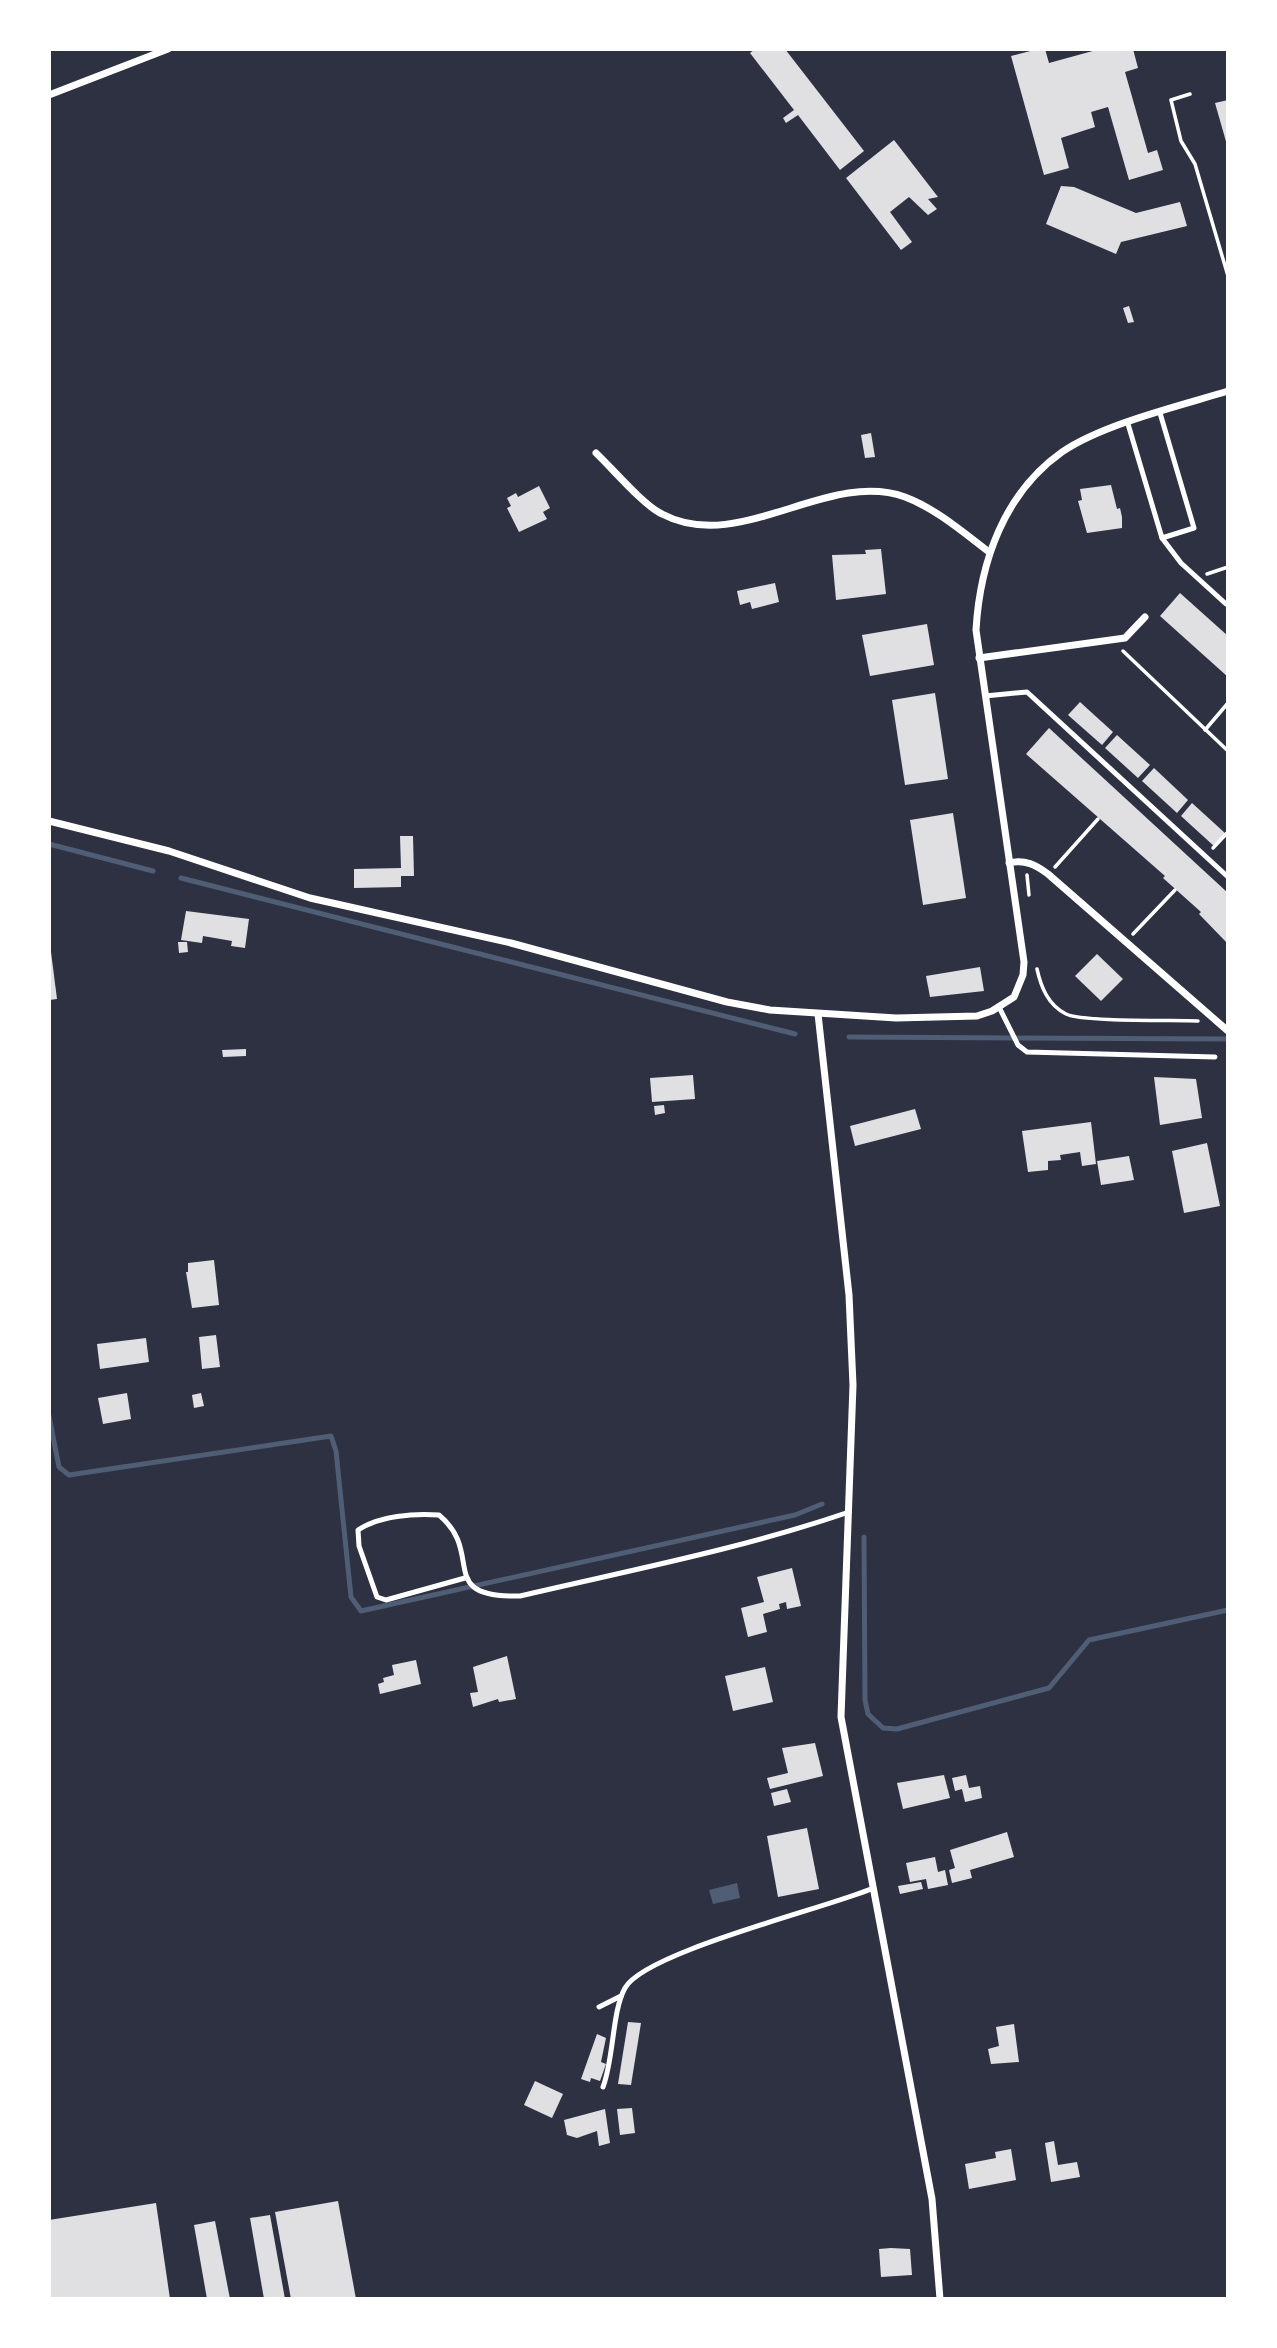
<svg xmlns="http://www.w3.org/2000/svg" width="1277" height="2348" font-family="'Work Sans',sans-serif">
	<rect width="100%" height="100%" fill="#2d3142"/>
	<path fill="#4f5d75" d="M 737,1883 L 740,1898 L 713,1904 L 709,1890 Z"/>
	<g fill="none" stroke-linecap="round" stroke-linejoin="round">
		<g stroke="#4f5d75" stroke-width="5">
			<path d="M 49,844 L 153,871"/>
			<path d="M 181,878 L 795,1034"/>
			<path d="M 849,1037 L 1228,1039"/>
			<path d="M 49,1416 L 59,1467 L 69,1475 L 331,1436 L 336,1451 L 351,1597 L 361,1611 L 795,1515 L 822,1504"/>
			<path d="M 864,1537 L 865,1700 L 868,1714 L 883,1728 L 897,1729 L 1049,1688 L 1089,1640 L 1228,1610"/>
		</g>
	</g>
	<g fill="#e0e0e3">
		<path d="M 755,49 L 785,49 L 864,151 L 840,170 L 798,115 L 786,123 L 783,118 L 794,110 L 750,53 Z"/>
		<path d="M 1038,49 L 1045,49 L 1049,63 L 1100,49 L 1133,49 L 1138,68 L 1125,72 L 1148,153 L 1157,150 L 1163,170 L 1129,180 L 1108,107 L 1091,112 L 1095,127 L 1061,138 L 1069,168 L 1044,175 L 1011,56 Z"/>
		<path d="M 1228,100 L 1228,145 L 1227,145 L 1215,103 Z"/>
		<path d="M 894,140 L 938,197 L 928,199 L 937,209 L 928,215 L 909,197 L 890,212 L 912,242 L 901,250 L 846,178 Z"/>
		<path d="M 1061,186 L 1074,187 L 1136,213 L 1180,202 L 1187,226 L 1121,242 L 1116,254 L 1046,224 Z"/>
		<path d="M 1129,306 L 1134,322 L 1128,323 L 1123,308 Z"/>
		<path d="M 871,433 L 875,457 L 865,458 L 861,435 Z"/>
		<path d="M 1111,485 L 1117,509 L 1120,508 L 1122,517 L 1122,528 L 1087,533 L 1078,501 L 1082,500 L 1080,489 Z"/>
		<path d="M 539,486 L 550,508 L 543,512 L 547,519 L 519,532 L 507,508 L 511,506 L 507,498 L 516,493 L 518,497 Z"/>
		<path d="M 881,549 L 886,594 L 836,600 L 832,555 L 866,554 L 865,550 Z"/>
		<path d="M 775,583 L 779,602 L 752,609 L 750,602 L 740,605 L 737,591 Z"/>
		<path d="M 1180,593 L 1228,636 L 1228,677 L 1160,616 Z"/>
		<path d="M 927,624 L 934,665 L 870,676 L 862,635 Z"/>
		<path d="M 935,693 L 948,779 L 905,785 L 892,700 Z"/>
		<path d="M 1080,702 L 1113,732 L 1102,745 L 1068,715 Z"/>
		<path d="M 1049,728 L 1228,893 L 1228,944 L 1199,914 L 1201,912 L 1163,878 L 1165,876 L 1026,754 Z"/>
		<path d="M 1117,735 L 1150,765 L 1138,778 L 1105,748 Z"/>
		<path d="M 1154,768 L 1188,800 L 1177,813 L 1142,781 Z"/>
		<path d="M 1192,803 L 1226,834 L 1215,847 L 1181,816 Z"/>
		<path d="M 953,813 L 966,898 L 923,905 L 910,820 Z"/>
		<path d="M 400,836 L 413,836 L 414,876 L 401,876 L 401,887 L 354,888 L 354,869 L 401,868 Z"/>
		<path d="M 186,911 L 249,919 L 245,948 L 231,946 L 232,941 L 203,936 L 202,943 L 181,940 Z"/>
		<path d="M 178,942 L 187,942 L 188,952 L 179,953 Z"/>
		<path d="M 51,952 L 57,999 L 49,1000 L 49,953 Z"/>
		<path d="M 1097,954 L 1123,979 L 1101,1001 L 1075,976 Z"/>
		<path d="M 980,967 L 984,991 L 930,997 L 926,976 Z"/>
		<path d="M 246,1049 L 246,1056 L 223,1057 L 222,1050 Z"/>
		<path d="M 693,1075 L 695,1099 L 652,1102 L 650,1078 Z"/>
		<path d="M 1154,1077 L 1196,1079 L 1202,1118 L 1160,1125 Z"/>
		<path d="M 664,1105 L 665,1113 L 655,1115 L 654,1106 Z"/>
		<path d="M 915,1109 L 921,1129 L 855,1146 L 850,1126 Z"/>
		<path d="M 1091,1122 L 1096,1164 L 1082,1166 L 1080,1152 L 1060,1155 L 1061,1160 L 1048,1161 L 1048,1170 L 1028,1172 L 1022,1131 Z"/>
		<path d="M 1207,1143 L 1220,1206 L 1184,1213 L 1172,1151 Z"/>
		<path d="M 1129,1156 L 1134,1180 L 1101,1185 L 1097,1161 Z"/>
		<path d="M 214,1260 L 219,1305 L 192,1308 L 186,1272 L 188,1272 L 188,1263 Z"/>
		<path d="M 216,1335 L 220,1367 L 202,1369 L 199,1337 Z"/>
		<path d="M 146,1338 L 149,1362 L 100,1369 L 97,1344 Z"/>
		<path d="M 127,1393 L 131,1419 L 103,1424 L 98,1398 Z"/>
		<path d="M 201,1393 L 204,1406 L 194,1408 L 192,1395 Z"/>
		<path d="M 792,1568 L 801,1606 L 787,1609 L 786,1602 L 779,1604 L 780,1609 L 763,1614 L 767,1632 L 748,1637 L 741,1608 L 764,1602 L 757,1577 Z"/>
		<path d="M 507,1656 L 516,1699 L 499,1702 L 498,1699 L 473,1707 L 470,1693 L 478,1692 L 473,1667 Z"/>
		<path d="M 416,1660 L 421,1684 L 380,1694 L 378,1684 L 384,1682 L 383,1678 L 394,1675 L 392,1665 Z"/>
		<path d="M 765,1667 L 773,1702 L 733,1711 L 725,1676 Z"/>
		<path d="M 815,1743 L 823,1776 L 770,1789 L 767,1778 L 788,1773 L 782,1748 Z"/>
		<path d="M 944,1775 L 950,1798 L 903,1809 L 897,1783 Z"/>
		<path d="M 966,1775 L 969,1788 L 980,1786 L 982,1798 L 965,1802 L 962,1789 L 955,1791 L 952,1778 Z"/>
		<path d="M 787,1789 L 791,1802 L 774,1806 L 771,1793 Z"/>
		<path d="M 807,1828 L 819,1889 L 778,1897 L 767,1836 Z"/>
		<path d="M 1007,1832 L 1014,1857 L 970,1870 L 972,1878 L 952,1883 L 949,1870 L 955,1868 L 950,1850 Z"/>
		<path d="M 935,1857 L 938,1872 L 945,1870 L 948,1885 L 928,1889 L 926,1879 L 910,1882 L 906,1863 Z"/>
		<path d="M 921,1882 L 923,1889 L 900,1894 L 898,1886 Z"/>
		<path d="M 628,2022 L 641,2023 L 631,2085 L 618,2084 Z"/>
		<path d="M 1014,2024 L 1019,2062 L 991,2064 L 988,2049 L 999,2046 L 996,2027 Z"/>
		<path d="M 597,2034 L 606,2038 L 601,2062 L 606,2064 L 600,2081 L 591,2078 L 590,2082 L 581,2079 Z"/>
		<path d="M 535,2081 L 563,2094 L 552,2118 L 524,2105 Z"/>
		<path d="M 632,2108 L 635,2133 L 620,2135 L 617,2109 Z"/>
		<path d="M 605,2109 L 610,2143 L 599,2146 L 597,2131 L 577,2138 L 567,2135 L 564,2120 Z"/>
		<path d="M 1054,2141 L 1058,2165 L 1077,2162 L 1080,2177 L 1051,2182 L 1045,2143 Z"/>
		<path d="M 1011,2149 L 1016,2180 L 969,2189 L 965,2164 L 996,2158 L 995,2152 Z"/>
		<path d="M 338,2201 L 356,2299 L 291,2299 L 275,2212 Z"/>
		<path d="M 156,2203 L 170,2299 L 49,2299 L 49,2220 Z"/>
		<path d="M 270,2215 L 285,2299 L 264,2299 L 250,2218 Z"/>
		<path d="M 215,2221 L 230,2299 L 207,2299 L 194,2225 Z"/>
		<path d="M 891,2248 L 910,2249 L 912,2275 L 881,2277 L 879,2249 Z"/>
	</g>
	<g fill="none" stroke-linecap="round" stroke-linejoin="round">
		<g stroke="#fff" stroke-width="3.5">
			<path d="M 1190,94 L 1171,100 L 1181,141 L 1195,164 L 1228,276"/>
			<path d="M 1207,574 L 1228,567"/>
			<path d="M 1123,651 L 1228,751"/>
			<path d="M 1205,730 L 1228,703"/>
			<path d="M 1213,848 L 1228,832"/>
			<path d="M 1055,867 L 1098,819"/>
			<path d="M 1027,875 L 1029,895"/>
			<path d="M 1133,934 L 1175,890"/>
			<path d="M 1037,969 C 1041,987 1048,1005 1066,1014 C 1082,1022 1173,1020 1198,1021"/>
		</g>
		<g stroke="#fff" stroke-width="5">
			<path d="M 1128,424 L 1162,538 L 1194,528 L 1160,413"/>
			<path d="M 1162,538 L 1181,563 L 1226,604"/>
			<path d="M 985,696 L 1027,692 L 1228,877"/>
			<path d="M 999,1007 L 1018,1045 L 1027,1052 L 1215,1057"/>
			<path d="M 465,1578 L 386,1600 L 377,1597 L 359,1546 L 358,1530 C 379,1516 414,1513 439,1515 C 486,1554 434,1598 520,1596 C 631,1570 741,1549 849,1512"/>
			<path d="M 599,2007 L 621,1996"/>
			<path d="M 603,2087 C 614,2058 612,2011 625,1988 C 645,1952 823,1909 871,1889"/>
		</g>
		<g stroke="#fff" stroke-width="7">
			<path d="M 49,95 L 168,49"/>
			<path d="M 596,453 C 612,468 643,505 662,514 C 740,555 827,469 905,497 C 935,508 964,533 989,552"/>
			<path d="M 979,658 L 1125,638 L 1145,617"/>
			<path d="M 49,821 L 169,851 L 310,898 L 511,943 L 727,1002 L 770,1010 L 896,1018 L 977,1016 L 992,1011 L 1014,997 L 1023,975 L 1024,962 L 976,630 C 980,562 1004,493 1062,452 C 1103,424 1179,406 1228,391"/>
			<path d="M 1009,863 C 1025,859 1036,865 1048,874 L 1228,1031"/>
			<path d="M 818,1014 L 849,1295 L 853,1385 L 841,1717 L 932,2199 L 940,2299"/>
		</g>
	</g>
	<rect width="1277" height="2348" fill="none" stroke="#ffffff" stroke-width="102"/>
</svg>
